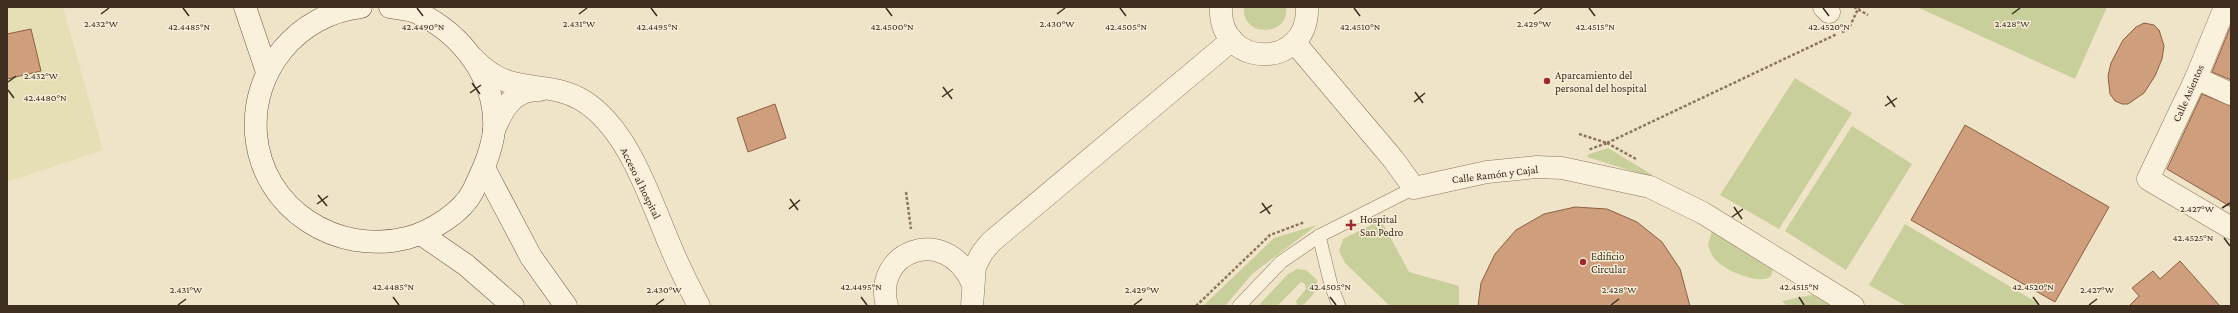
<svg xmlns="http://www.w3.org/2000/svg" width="2238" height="313" font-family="'Crimson Pro',serif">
	<rect width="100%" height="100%" fill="#f0e4c8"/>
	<path fill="#e6deb5" d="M 7,7 L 63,7 L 103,150 L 7,182 Z"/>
	<g fill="#c9cf9b">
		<path d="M 1244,7 L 1286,7 C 1290,37 1241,38 1244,7 Z"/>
		<path d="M 1917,7 L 2107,7 L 2075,79 Z"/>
		<path d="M 1795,78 L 1852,113 L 1779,229 L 1720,195 Z"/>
		<path d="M 1852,126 L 1912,164 L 1846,270 L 1785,231 Z"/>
		<path d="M 1608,148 L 1651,174 L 1651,177 L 1587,157 L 1589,154 Z"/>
		<path d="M 1381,220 L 1409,272 L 1459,286 L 1459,306 L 1390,306 L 1345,263 L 1339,251 L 1343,239 Z"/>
		<path d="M 1905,224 L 2043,306 L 1906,306 L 1869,285 Z"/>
		<path d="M 1317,225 L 1252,274 L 1225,306 L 1203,306 L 1274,238 Z"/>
		<path d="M 1712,231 L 1773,269 L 1771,276 C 1761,286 1726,271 1717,261 C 1712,257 1710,251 1708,245 Z"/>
		<path d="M 1297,269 L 1306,270 L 1317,280 C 1318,292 1310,298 1302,306 L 1297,305 L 1296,301 L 1306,289 L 1305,284 L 1301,282 L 1277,306 L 1258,306 L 1288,274 Z"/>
		<path d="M 1816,294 L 1833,306 L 1787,306 L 1782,301 Z"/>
	</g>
	<g fill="#cf9f7d" stroke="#8d5f41">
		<path d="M 2144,23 L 2154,25 L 2159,30 L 2164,46 L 2162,59 L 2155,76 L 2144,93 L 2128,104 L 2122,104 L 2115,101 L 2110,94 L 2108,76 L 2111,63 L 2123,40 L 2136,27 Z"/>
		<path d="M 2231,25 L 2231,80 L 2212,72 Z"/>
		<path d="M 31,29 L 41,71 L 7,79 L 7,34 Z"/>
		<path d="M 2202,94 L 2231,106 L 2231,207 L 2167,169 Z"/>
		<path d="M 775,104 L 786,138 L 748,152 L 737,118 Z"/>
		<path d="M 1965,125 L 2109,207 L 2055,302 L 1911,220 Z"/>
		<path d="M 1575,207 L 1607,209 L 1637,222 L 1662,242 L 1680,269 L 1690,306 L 1478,306 L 1481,283 L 1495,254 L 1516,230 L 1544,214 Z"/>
		<path d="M 2180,261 L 2220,306 L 2129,306 L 2139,296 L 2132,288 L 2153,271 L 2160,279 Z"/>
	</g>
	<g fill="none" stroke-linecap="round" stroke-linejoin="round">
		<g stroke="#8d765c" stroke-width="14">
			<g id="lane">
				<path d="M 1319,236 L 1331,285 L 1339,306"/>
				<path d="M 1239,306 L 1281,262 L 1319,236 L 1414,188"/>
			</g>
		</g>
		<g stroke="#8d765c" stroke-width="23">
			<g id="street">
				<path d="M 1221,7 C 1218,69 1309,71 1307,7"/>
				<path d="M 1824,7 L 1829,12"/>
				<path d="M 2225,7 L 2196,78 L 2148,179 L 2231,228"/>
				<path d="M 1295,43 L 1393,159 L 1414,188 L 1487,172 L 1537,167 L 1562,168 L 1650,187 L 1703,213 L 1853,306"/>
				<path d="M 474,59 C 510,98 545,78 582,100 C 628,128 649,196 669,243 C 678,265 688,285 699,306"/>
				<path d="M 2196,78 L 2231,94"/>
				<path d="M 494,130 C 503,109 513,89 540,90"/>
				<path d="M 887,306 C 872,252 944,223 972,282"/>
				<path d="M 972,306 L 975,266 L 982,253 L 991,242 L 1232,40"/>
			</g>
		</g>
		<g stroke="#6f573f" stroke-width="23">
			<g id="secondary">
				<path d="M 245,7 L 267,72"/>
				<path d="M 361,7 C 298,14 251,70 256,134 C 262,209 337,256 407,238 C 430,232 462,213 473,191 C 482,172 492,151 494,130 C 497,79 462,34 418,13 C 410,9 399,9 390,7"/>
				<path d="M 484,168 L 531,257 L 566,306"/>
				<path d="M 421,234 L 466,265 L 513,306"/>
			</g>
		</g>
		<g stroke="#8d765c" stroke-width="2.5" stroke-dasharray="3 2" stroke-linecap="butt">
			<path d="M 1854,7 L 1868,15"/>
			<path d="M 1842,32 L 1848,30 L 1859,7"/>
			<path d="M 1579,134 L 1607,143 L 1588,150"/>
			<path d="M 1607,143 L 1837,34"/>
			<path d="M 1607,143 L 1636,159"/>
			<path d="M 906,192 L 911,229"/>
			<path d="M 1196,306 L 1270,235 L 1305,222"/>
		</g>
		<use href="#lane" stroke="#faf1dc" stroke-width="13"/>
		<use href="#street" stroke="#faf1dc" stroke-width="22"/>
		<use href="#secondary" stroke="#faf1dc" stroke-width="22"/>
	</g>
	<path fill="none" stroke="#3d2e20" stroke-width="1.5" d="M 183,8 L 189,16M 417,8 L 423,16M 651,8 L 657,16M 886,8 L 892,16M 1120,8 L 1126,16M 1354,8 L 1360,16M 1589,8 L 1595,16M 1823,8 L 1829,16M 101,14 L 109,8M 579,14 L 587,8M 1057,14 L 1065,8M 1534,14 L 1542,8M 2012,14 L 2020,8M 8,82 L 16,76M 472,83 L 480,94M 943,87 L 952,99M 8,90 L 14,98M 1415,92 L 1423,103M 470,93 L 481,85M 1887,96 L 1895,107M 942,97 L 953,89M 1414,102 L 1425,93M 1885,106 L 1897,98M 318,195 L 327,206M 790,199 L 798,210M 1262,203 L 1270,214M 317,204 L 328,196M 1734,207 L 1742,219M 2222,208 L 2230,203M 789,209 L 800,200M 1260,213 L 1272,205M 1732,217 L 1743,209M 2224,238 L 2230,246M 393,297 L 399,305M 861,297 L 867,305M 1330,297 L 1336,305M 1799,297 L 1804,305M 2033,297 L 2039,305M 178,305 L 186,299M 656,305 L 664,299M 1134,305 L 1142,299M 1611,305 L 1619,299M 2089,305 L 2097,299"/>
	<g fill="#9e2a2b" stroke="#f7eed8" stroke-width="1.5">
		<circle cx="1547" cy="81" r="4"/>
		<path d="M1349 219h4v4h4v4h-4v4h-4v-4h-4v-4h4z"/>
		<circle cx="1583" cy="262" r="4"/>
	</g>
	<g text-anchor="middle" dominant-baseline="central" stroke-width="3" stroke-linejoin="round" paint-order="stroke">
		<g font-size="11" fill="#3d2e20" stroke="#f7eed8" text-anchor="start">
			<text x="1555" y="75">Aparcamiento del<tspan x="1555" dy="13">personal del hospital</tspan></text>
			<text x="1360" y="219">Hospital<tspan x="1360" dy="13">San Pedro</tspan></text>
			<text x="1591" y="256">Edificio<tspan x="1591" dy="13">Circular</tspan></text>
		</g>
		<g font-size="11" fill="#3d2e20" stroke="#f7eed8">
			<text transform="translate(2188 93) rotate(-66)">Calle Asientos</text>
			<text transform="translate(1495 174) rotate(-7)">Calle Ramón y Cajal</text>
			<text transform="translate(641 183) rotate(64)">Acceso al hospital</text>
		</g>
	</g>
	<g font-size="10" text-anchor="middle" fill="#3d2e20" stroke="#f7eed8" stroke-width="3" stroke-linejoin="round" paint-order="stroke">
		<text x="579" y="27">2.431°W</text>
		<text x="1057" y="27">2.430°W</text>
		<text x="1534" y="27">2.429°W</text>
		<text x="2012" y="27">2.428°W</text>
		<text x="101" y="27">2.432°W</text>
		<text x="189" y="30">42.4485°N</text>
		<text x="423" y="30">42.4490°N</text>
		<text x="657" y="30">42.4495°N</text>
		<text x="892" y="30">42.4500°N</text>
		<text x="1126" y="30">42.4505°N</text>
		<text x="1360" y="30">42.4510°N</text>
		<text x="1595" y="30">42.4515°N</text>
		<text x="1829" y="30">42.4520°N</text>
		<text x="41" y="79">2.432°W</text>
		<text x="45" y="101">42.4480°N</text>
		<text x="2197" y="212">2.427°W</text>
		<text x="2193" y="241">42.4525°N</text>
		<text x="393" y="290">42.4485°N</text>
		<text x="861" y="290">42.4495°N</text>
		<text x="1330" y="290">42.4505°N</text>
		<text x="1799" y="290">42.4515°N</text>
		<text x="2033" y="290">42.4520°N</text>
		<text x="186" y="293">2.431°W</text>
		<text x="664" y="293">2.430°W</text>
		<text x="1142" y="293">2.429°W</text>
		<text x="1619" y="293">2.428°W</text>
		<text x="2097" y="293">2.427°W</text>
	</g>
	<rect width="2238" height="313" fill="none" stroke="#3d2e20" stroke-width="16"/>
</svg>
